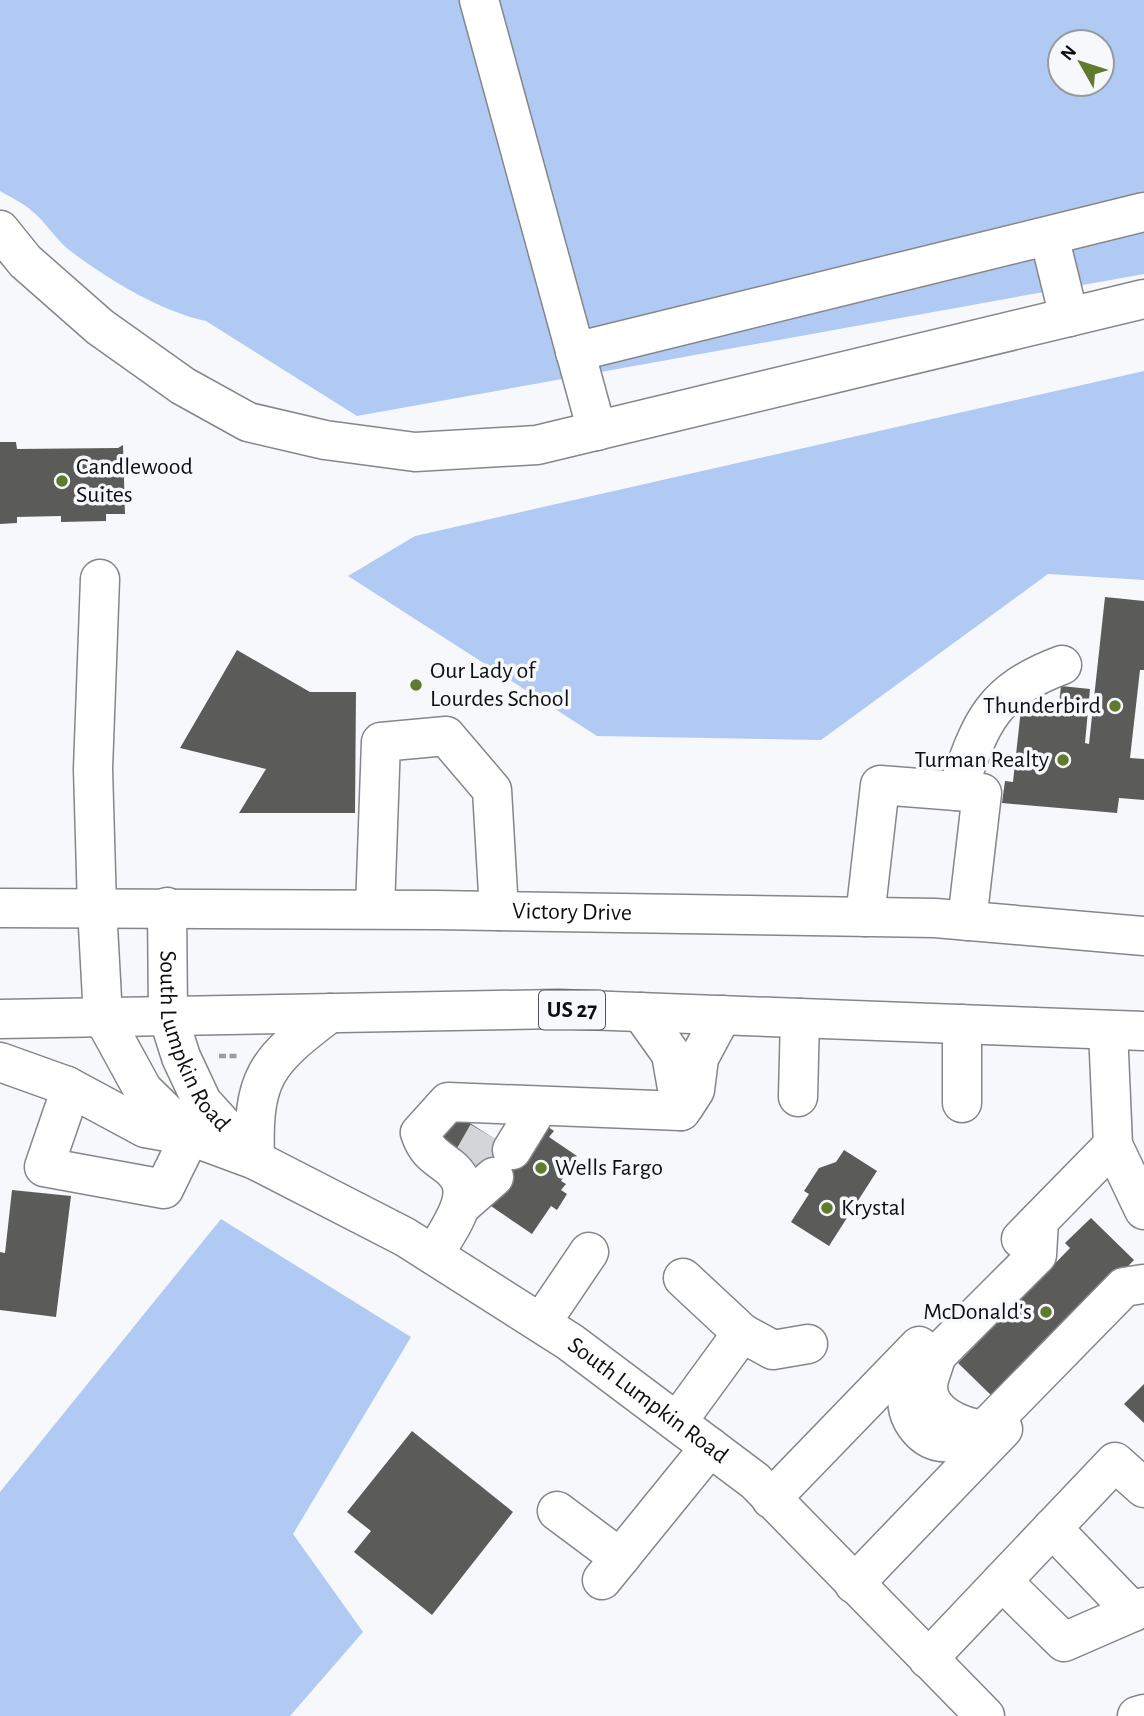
<svg xmlns="http://www.w3.org/2000/svg" width="1144" height="1716" font-family="'Alegreya Sans',sans-serif">
	<rect width="100%" height="100%" fill="#f6f8fc"/>
	<g fill="#b1caf3" fill-rule="evenodd">
		<path d="M 0,0 L 1144,0 L 1144,274 L 357,416 L 206,321 C 160,311 111,281 73,253 C 56,241 47,223 32,211 C 23,203 10,197 0,191 ZM 1060,42 L 1102,42 L 1102,84 L 1060,84 Z"/>
		<path d="M 1144,371 L 1144,580 L 1048,574 L 821,740 L 597,736 L 348,576 L 415,536 Z"/>
		<path d="M 221,1219 L 411,1337 L 293,1534 L 363,1632 L 290,1716 L 0,1716 L 0,1492 Z"/>
	</g>
	<g fill="#5b5c59">
		<path d="M 0,442 L 16,442 L 17,449 L 118,448 L 123,445 L 125,514 L 106,514 L 106,521 L 61,522 L 61,516 L 17,517 L 17,523 L 0,524 Z"/>
		<path d="M 1105,597 L 1144,601 L 1144,670 L 1140,670 L 1130,758 L 1144,759 L 1144,800 L 1119,798 L 1117,813 L 1002,803 L 1005,781 L 1013,782 L 1021,709 L 1058,713 L 1061,686 L 1090,689 L 1085,743 L 1089,744 Z"/>
		<path d="M 237,650 L 310,692 L 356,692 L 355,813 L 239,813 L 266,769 L 180,748 Z"/>
		<path d="M 454,1113 L 517,1153 L 538,1120 L 554,1131 L 549,1137 L 577,1156 L 561,1181 L 566,1184 L 561,1190 L 567,1194 L 557,1210 L 551,1206 L 532,1234 L 485,1202 L 499,1181 L 446,1145 L 442,1133 Z"/>
		<path d="M 844,1150 L 877,1171 L 829,1246 L 791,1222 L 809,1194 L 804,1191 L 819,1168 L 836,1162 Z"/>
		<path d="M 12,1190 L 71,1196 L 56,1317 L 0,1310 L 0,1252 L 5,1253 Z"/>
		<path d="M 1091,1218 L 1134,1260 L 997,1401 L 958,1363 L 1070,1248 L 1065,1243 Z"/>
		<path d="M 1144,1384 L 1144,1423 L 1124,1404 Z"/>
		<path d="M 412,1431 L 513,1512 L 432,1615 L 354,1552 L 371,1531 L 347,1512 Z"/>
	</g>
	<g fill="none" stroke-linecap="round" stroke-linejoin="round">
		<path stroke="#d3d5d8" stroke-width="38" stroke-dasharray="38 19" stroke-linecap="butt" d="M 471,1162 L 487,1134"/>
		<g stroke="#848689" stroke-width="41">
			<g id="minor">
				<path d="M 479,0 L 597,431"/>
				<path d="M 0,230 L 25,261 L 100,327 L 183,386 L 248,422 L 325,440 L 415,452 L 537,445 L 1144,299"/>
				<path d="M 1049,236 L 1069,317"/>
				<path d="M 575,352 L 1144,212"/>
				<path d="M 957,791 C 981,723 990,692 1062,665"/>
				<path d="M 97,908 L 93,769 L 100,579"/>
				<path d="M 375,909 L 381,742 L 446,736 L 492,790 L 499,911"/>
				<path d="M 865,917 L 880,785 L 982,793 L 967,921"/>
				<path d="M 641,1012 L 671,1054 L 681,1111"/>
				<path d="M 962,1024 L 962,1103"/>
				<path d="M 1108,1030 L 1113,1145 L 1144,1210"/>
				<path d="M 67,1086 L 66,1103 L 44,1167 L 164,1189 L 190,1136"/>
				<path d="M 798,1097 L 800,1018"/>
				<path d="M 684,1107 L 695,1090 L 699,1058 L 722,1015"/>
				<path d="M 512,1150 L 539,1106"/>
				<path d="M 462,1205 L 494,1177"/>
				<path d="M 1039,1221 L 1037,1255 L 917,1375 C 914,1382 909,1389 908,1396 C 904,1415 921,1439 941,1442 C 956,1444 970,1436 984,1430 L 1124,1287 L 1143,1284"/>
				<path d="M 1021,1239 L 1113,1145"/>
				<path d="M 434,1255 C 449,1227 482,1190 447,1165 C 432,1154 426,1150 420,1133 L 448,1102 L 681,1111"/>
				<path d="M 683,1278 L 742,1333 L 773,1350 L 808,1344"/>
				<path d="M 541,1323 L 589,1252"/>
				<path d="M 936,1357 C 934,1366 929,1376 928,1385 C 927,1414 961,1427 984,1430"/>
				<path d="M 677,1422 L 742,1333"/>
				<path d="M 771,1499 L 919,1346"/>
				<path d="M 557,1511 L 620,1558"/>
				<path d="M 1052,1528 L 1133,1612 L 1144,1607"/>
				<path d="M 602,1580 L 710,1447"/>
				<path d="M 1002,1581 L 1064,1642 L 1133,1612"/>
				<path d="M 854,1584 L 1003,1429"/>
				<path d="M 928,1659 L 1115,1462 L 1144,1488"/>
				<path d="M 1137,1716 L 1144,1714"/>
			</g>
		</g>
		<g stroke="#848689" stroke-width="41">
			<g id="major">
				<path id="s1" d="M 167,907 L 168,1016 L 181,1057 L 202,1102 L 251,1156"/>
				<path id="s2" d="M 97,908 L 103,1017 L 143,1090 L 190,1136 L 255,1160 L 405,1237 L 570,1342 L 755,1481 L 985,1716"/>
			</g>
		</g>
		<g stroke="#848689" stroke-width="41">
			<g id="highway">
				<path id="s3" d="M 0,908 L 436,910 L 935,918 L 1144,936"/>
				<path d="M 0,1019 L 559,1009 L 1144,1031"/>
				<path d="M 0,1062 L 67,1086 L 145,1128 L 190,1136"/>
				<path d="M 255,1160 C 252,1077 265,1062 330,1013"/>
			</g>
		</g>
		<path stroke="#9c9da0" stroke-width="4.5" stroke-dasharray="7 3.5" stroke-linecap="butt" d="M 219,1056 L 239,1056"/>
		<use href="#minor" stroke="#fff" stroke-width="38"/>
		<use href="#major" stroke="#fff" stroke-width="38"/>
		<use href="#highway" stroke="#fff" stroke-width="38"/>
	</g>
	<g fill="#607a2e" stroke="#f6f8fc" stroke-width="2.5">
		<circle cx="62" cy="481" r="7"/>
		<circle cx="416" cy="685" r="7"/>
		<circle cx="1115" cy="706" r="7"/>
		<circle cx="1063" cy="760" r="7"/>
		<circle cx="541" cy="1168" r="7"/>
		<circle cx="827" cy="1208" r="7"/>
		<circle cx="1046" cy="1312" r="7"/>
	</g>
	<g text-anchor="middle" dominant-baseline="central" stroke-width="7" stroke-linejoin="round" paint-order="stroke">
		<rect fill="#f6f8fc" stroke="#535456" stroke-width="2" x="539" y="990.5" width="66" height="39" rx="5"/>
		<g font-size="23" font-weight="bold" fill="#0d0e0f">
			<text x="572" y="1010">US 27</text>
		</g>
		<g font-size="24" fill="#0d0e0f" stroke="#f6f8fc" text-anchor="start">
			<text x="76" y="467">Candlewood<tspan x="76" dy="28">Suites</tspan></text>
			<text x="430" y="671">Our Lady of<tspan x="430" dy="28">Lourdes School</tspan></text>
			<text x="1101" y="706" text-anchor="end">Thunderbird</text>
			<text x="1049" y="760" text-anchor="end">Turman Realty</text>
			<text x="555" y="1168">Wells Fargo</text>
			<text x="841" y="1208">Krystal</text>
			<text x="1032" y="1312" text-anchor="end">McDonald's</text>
		</g>
		<g font-size="24" fill="#0d0e0f" stroke="#f6f8fc">
			<text stroke="none"><textPath href="#s3" startOffset="572">Victory Drive</textPath></text>
			<text stroke="none"><textPath href="#s1" startOffset="140">South Lumpkin Road</textPath></text>
			<text stroke="none"><textPath href="#s2" startOffset="789">South Lumpkin Road</textPath></text>
		</g>
	</g>
	<g transform="translate(1081 63) rotate(309)"><circle r="33" fill="#f6f8fc" stroke="#999a9d" stroke-width="2"/>
	<path d="M0-5L12 26L0 18L-12 26Z" fill="#607a2e"/>
	<text y="-10" font-size="19" font-weight="bold" text-anchor="middle" fill="#0d0e0f">N</text>
	</g>
</svg>
